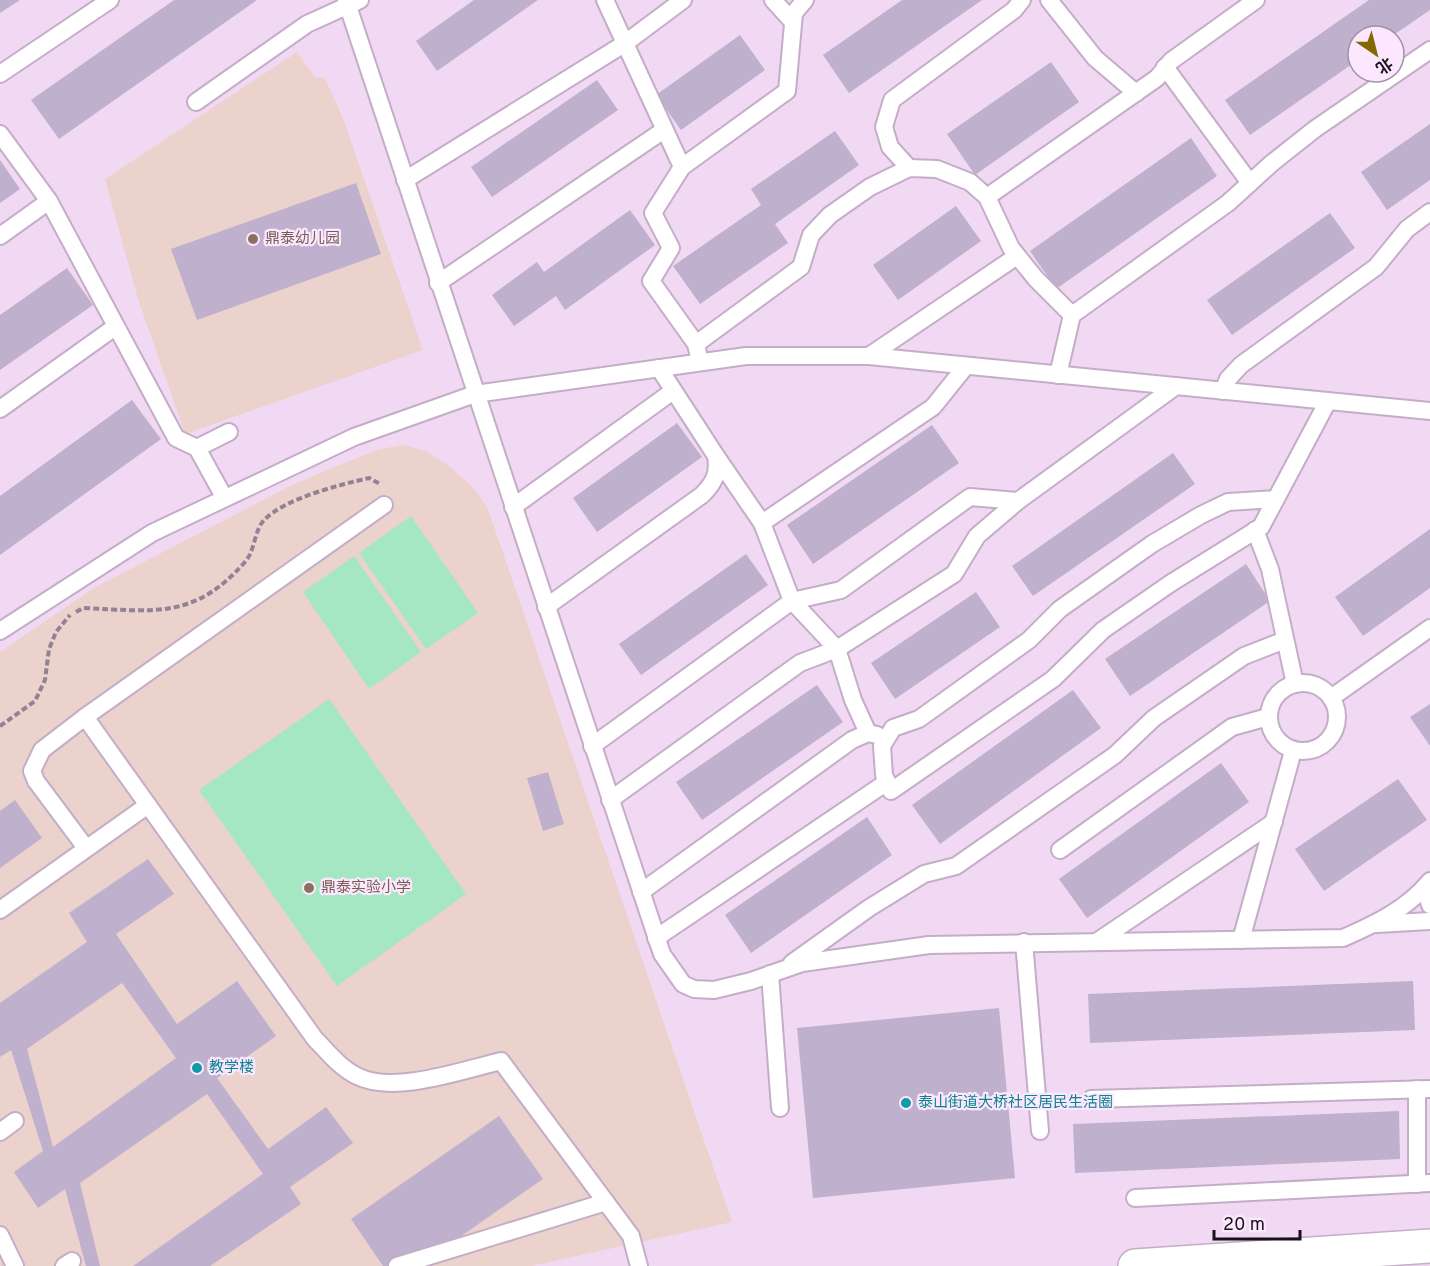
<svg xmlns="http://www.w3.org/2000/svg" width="1430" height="1266" font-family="Overpass,'Noto Sans SC',sans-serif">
	<rect width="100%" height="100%" fill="#f1d9f4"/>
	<g fill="#ecd2cc">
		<path d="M 297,52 L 315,77 L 325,78 L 344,121 L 423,350 L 185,434 L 138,299 L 105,179 Z"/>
		<path d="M 402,445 L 426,451 L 449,466 L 474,488 L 488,509 L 732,1222 L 531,1266 L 0,1266 L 0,652 L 94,588 L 294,484 L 376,450 Z"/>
	</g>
	<g fill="#a4e7c2">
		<path d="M 411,516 L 478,613 L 426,649 L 359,553 Z"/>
		<path d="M 354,556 L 421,652 L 369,689 L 303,592 Z"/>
		<path d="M 329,699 L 466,894 L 337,986 L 199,790 Z"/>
	</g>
	<g fill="#bfb0cd" fill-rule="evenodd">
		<path d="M 0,0 L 20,0 L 0,13 Z"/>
		<path d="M 174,0 L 257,0 L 59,139 L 31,100 Z"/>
		<path d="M 474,0 L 538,0 L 437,71 L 416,41 Z"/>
		<path d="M 902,0 L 982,0 L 849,93 L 823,55 Z"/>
		<path d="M 1369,0 L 1430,0 L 1430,10 L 1392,36 L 1358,36 L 1358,60 L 1250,135 L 1225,100 Z"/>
		<path d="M 740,35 L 765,70 L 681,130 L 656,95 Z"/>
		<path d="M 1051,62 L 1079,102 L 975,175 L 947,134 Z"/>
		<path d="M 597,80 L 618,110 L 492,197 L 471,167 Z"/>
		<path d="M 1430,124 L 1430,180 L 1387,210 L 1361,172 Z"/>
		<path d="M 835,131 L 859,165 L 775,224 L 788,243 L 700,304 L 673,266 L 761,205 L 751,189 Z"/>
		<path d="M 1191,138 L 1217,176 L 1056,289 L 1030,251 Z"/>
		<path d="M 0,160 L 20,189 L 0,203 Z"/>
		<path d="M 356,183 L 381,254 L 197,320 L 171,249 Z"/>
		<path d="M 956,206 L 981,241 L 898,300 L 873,265 Z"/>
		<path d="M 630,210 L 655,245 L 565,310 L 556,296 L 514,326 L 492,295 L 537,262 L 544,272 Z"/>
		<path d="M 1330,213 L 1355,248 L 1232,335 L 1207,300 Z"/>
		<path d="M 67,268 L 93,305 L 0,370 L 0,315 Z"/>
		<path d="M 132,400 L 161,439 L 0,555 L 0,496 Z"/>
		<path d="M 677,423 L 702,457 L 597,532 L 573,498 Z"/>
		<path d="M 932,425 L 959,463 L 813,564 L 787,525 Z"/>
		<path d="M 1173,453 L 1195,484 L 1033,596 L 1012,566 Z"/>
		<path d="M 1430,529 L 1430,588 L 1363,636 L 1335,597 Z"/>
		<path d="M 746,554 L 768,585 L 641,675 L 619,644 Z"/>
		<path d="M 1246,564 L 1270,601 L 1130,696 L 1105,659 Z"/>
		<path d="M 976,592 L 1000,627 L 895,699 L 871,663 Z"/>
		<path d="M 817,685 L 843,722 L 702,820 L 676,782 Z"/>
		<path d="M 1073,690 L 1101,728 L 940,844 L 912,805 Z"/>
		<path d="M 1430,704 L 1430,746 L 1410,717 Z"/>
		<path d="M 1221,763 L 1249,802 L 1087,918 L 1059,879 Z"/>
		<path d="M 548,772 L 564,824 L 543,831 L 527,778 Z"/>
		<path d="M 1398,779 L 1427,820 L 1324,891 L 1295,849 Z"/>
		<path d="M 15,800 L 42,838 L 0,868 L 0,811 Z"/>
		<path d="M 867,817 L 892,855 L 751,953 L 725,915 Z"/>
		<path d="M 148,859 L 174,894 L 116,934 L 177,1024 L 237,981 L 276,1036 L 217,1078 L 268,1149 L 326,1107 L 353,1143 L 290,1187 L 301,1204 L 210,1266 L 133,1266 L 263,1174 L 207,1094 L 80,1183 L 100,1266 L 86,1266 L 65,1189 L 38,1208 L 14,1172 L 43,1151 L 11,1050 L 0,1057 L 0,1003 L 87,942 L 69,913 ZM 122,983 L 176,1058 L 53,1147 L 27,1049 Z"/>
		<path d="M 1413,981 L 1415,1030 L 1090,1043 L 1088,994 Z"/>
		<path d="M 999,1008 L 1015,1178 L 813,1198 L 797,1028 Z"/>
		<path d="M 1399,1111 L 1400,1159 L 1075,1173 L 1073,1124 Z"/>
		<path d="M 499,1116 L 543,1179 L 418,1266 L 383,1266 L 351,1219 Z"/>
	</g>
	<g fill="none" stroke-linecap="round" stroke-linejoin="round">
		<g stroke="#c4adc7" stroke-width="20">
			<g id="lane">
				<path d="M 346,0 L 662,954 L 683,984 L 694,989 L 714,990 L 751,981 L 802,963 L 929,945 L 1343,938 C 1375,924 1407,909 1430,881"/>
				<path d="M 605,0 L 682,167 L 653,213 L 671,248 L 651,281 L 696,344 L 698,353"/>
				<path d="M 773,0 L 793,22"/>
				<path d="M 1049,0 L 1095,58 L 1136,93"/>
				<path d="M 1165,67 L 1250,183"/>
				<path d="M 0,74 L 110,0"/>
				<path d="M 196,102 L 307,24 L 360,0"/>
				<path d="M 0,134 L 49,201 L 176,438 L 197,448 L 224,497"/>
				<path d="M 682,167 L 787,91 L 794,13 L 805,0"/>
				<path d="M 909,168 L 890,147 L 884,127 L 892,100 L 1014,10 L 1022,0"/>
				<path d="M 405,180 L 624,44 L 683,0"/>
				<path d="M 987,197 L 1157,78 L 1171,61 L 1256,0"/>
				<path d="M 0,236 L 49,201"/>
				<path d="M 438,283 L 664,130"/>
				<path d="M 696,344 L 801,267 L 811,235 L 830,215 L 870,187 L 909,168 L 937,169 L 970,182 L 987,197 L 1011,248 L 1036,279 L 1072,315"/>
				<path d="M 869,356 L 1017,256"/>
				<path d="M 1058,375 L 1072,315 L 1228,203 L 1272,163 L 1315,129 L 1430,50"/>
				<path d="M 1223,391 L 1228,379 L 1241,365 L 1376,267 L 1407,229 L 1430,212"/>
				<path d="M 0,409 L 115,327"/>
				<path d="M 197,448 L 229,432"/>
				<path d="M 1276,499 L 1228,502 L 1201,515 L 1152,544 L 1060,609 L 1029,640 L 919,719 L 893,728 L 882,746 L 884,775 L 891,791 L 1053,679 L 1103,630 L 1171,583 L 1261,527 L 1328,401"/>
				<path d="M 384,505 L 85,717 L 315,1039 C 328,1052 340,1068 357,1076 C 393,1095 463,1070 501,1061 L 631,1236 L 639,1266"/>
				<path d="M 513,507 L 673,391"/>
				<path d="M 762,523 L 933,407 L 966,366"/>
				<path d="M 1255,530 L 1270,569 L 1295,684"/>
				<path d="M 546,607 L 702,495 C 714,483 719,474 716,456 L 659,368"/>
				<path d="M 0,631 L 152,533 L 354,437 L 475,394 L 746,356 L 869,356 L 1430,411"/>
				<circle cx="1303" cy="717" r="34"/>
				<path d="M 1331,698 L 1430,628"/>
				<path d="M 85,717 L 42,750 L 32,771 L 36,781 L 86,848"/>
				<path d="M 868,733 L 853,700 L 837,649 L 792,601 L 841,590 L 970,497 L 1018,501 L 1176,386"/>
				<path d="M 592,746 L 792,601 L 762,523 L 716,456"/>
				<path d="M 610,800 L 800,663 L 837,649 L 954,574 L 977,536 L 1018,501"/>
				<path d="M 1060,850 L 1232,727 L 1268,717"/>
				<path d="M 1425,887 L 1430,905"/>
				<path d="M 641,892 L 852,740 L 868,733 L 877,735"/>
				<path d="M 0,910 L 148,805"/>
				<path d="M 1377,924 L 1430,921"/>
				<path d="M 656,938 L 887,782"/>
				<path d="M 1241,940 L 1293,751"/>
				<path d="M 1098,941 L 1274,822"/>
				<path d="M 1024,942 L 1040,1131"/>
				<path d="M 792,963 L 869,908 L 924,874 L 956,866 L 1115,755 L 1154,718 L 1244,656 L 1285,640"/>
				<path d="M 770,974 L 780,1108"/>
				<path d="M 1417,1089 L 1417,1184"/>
				<path d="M 1091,1099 L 1430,1089"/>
				<path d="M 0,1132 L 15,1121"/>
				<path d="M 1135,1198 L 1430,1183"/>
				<path d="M 0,1235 L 15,1266"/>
				<path d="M 64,1266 L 72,1261"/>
				<path d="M 397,1266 L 606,1202"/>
			</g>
		</g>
		<g stroke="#c4adc7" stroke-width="36">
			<path id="secondary" d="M 1135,1266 L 1430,1246"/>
		</g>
		<g stroke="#938295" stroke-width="4" stroke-dasharray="6 3" stroke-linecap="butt">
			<path d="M 76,612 L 83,608 C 154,611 194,620 245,562 C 255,551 254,531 264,520 C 286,498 339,485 369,478 L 380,484"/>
			<path d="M 0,726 L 35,701 L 45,680 L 49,649 L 56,632 L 70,615"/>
		</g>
		<use href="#lane" stroke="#fff" stroke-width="16"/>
		<use href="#secondary" stroke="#fff" stroke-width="33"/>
	</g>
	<g fill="#8d6e63" stroke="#fce8fe" stroke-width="2">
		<circle cx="253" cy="239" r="6"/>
		<circle cx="309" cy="888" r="6"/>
	</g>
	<g fill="#0f9aa8" stroke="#fce8fe" stroke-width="2">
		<circle cx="197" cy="1068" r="6"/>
		<circle cx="906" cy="1103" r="6"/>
	</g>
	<g text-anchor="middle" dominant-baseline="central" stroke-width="4.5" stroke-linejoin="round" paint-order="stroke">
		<g font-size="15" fill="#785e54" stroke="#fce8fe" text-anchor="start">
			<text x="265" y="239">鼎泰幼儿园</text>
			<text x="321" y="888">鼎泰实验小学</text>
		</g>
		<g font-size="15" fill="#0d838f" stroke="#fce8fe" text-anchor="start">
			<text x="209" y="1068">教学楼</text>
			<text x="918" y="1103">泰山街道大桥社区居民生活圈</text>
		</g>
	</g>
	<g transform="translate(1376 54) rotate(145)"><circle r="28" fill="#fce8fe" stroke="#a192a3" stroke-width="1.5"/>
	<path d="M0-4.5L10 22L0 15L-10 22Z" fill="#846903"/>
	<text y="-9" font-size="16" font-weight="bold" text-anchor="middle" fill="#19111a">北</text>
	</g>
	<path d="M1214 1230v9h86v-9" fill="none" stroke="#19111a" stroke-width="3"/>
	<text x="1223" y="1230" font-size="18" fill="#19111a" stroke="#fce8fe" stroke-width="4.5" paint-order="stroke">20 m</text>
</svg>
